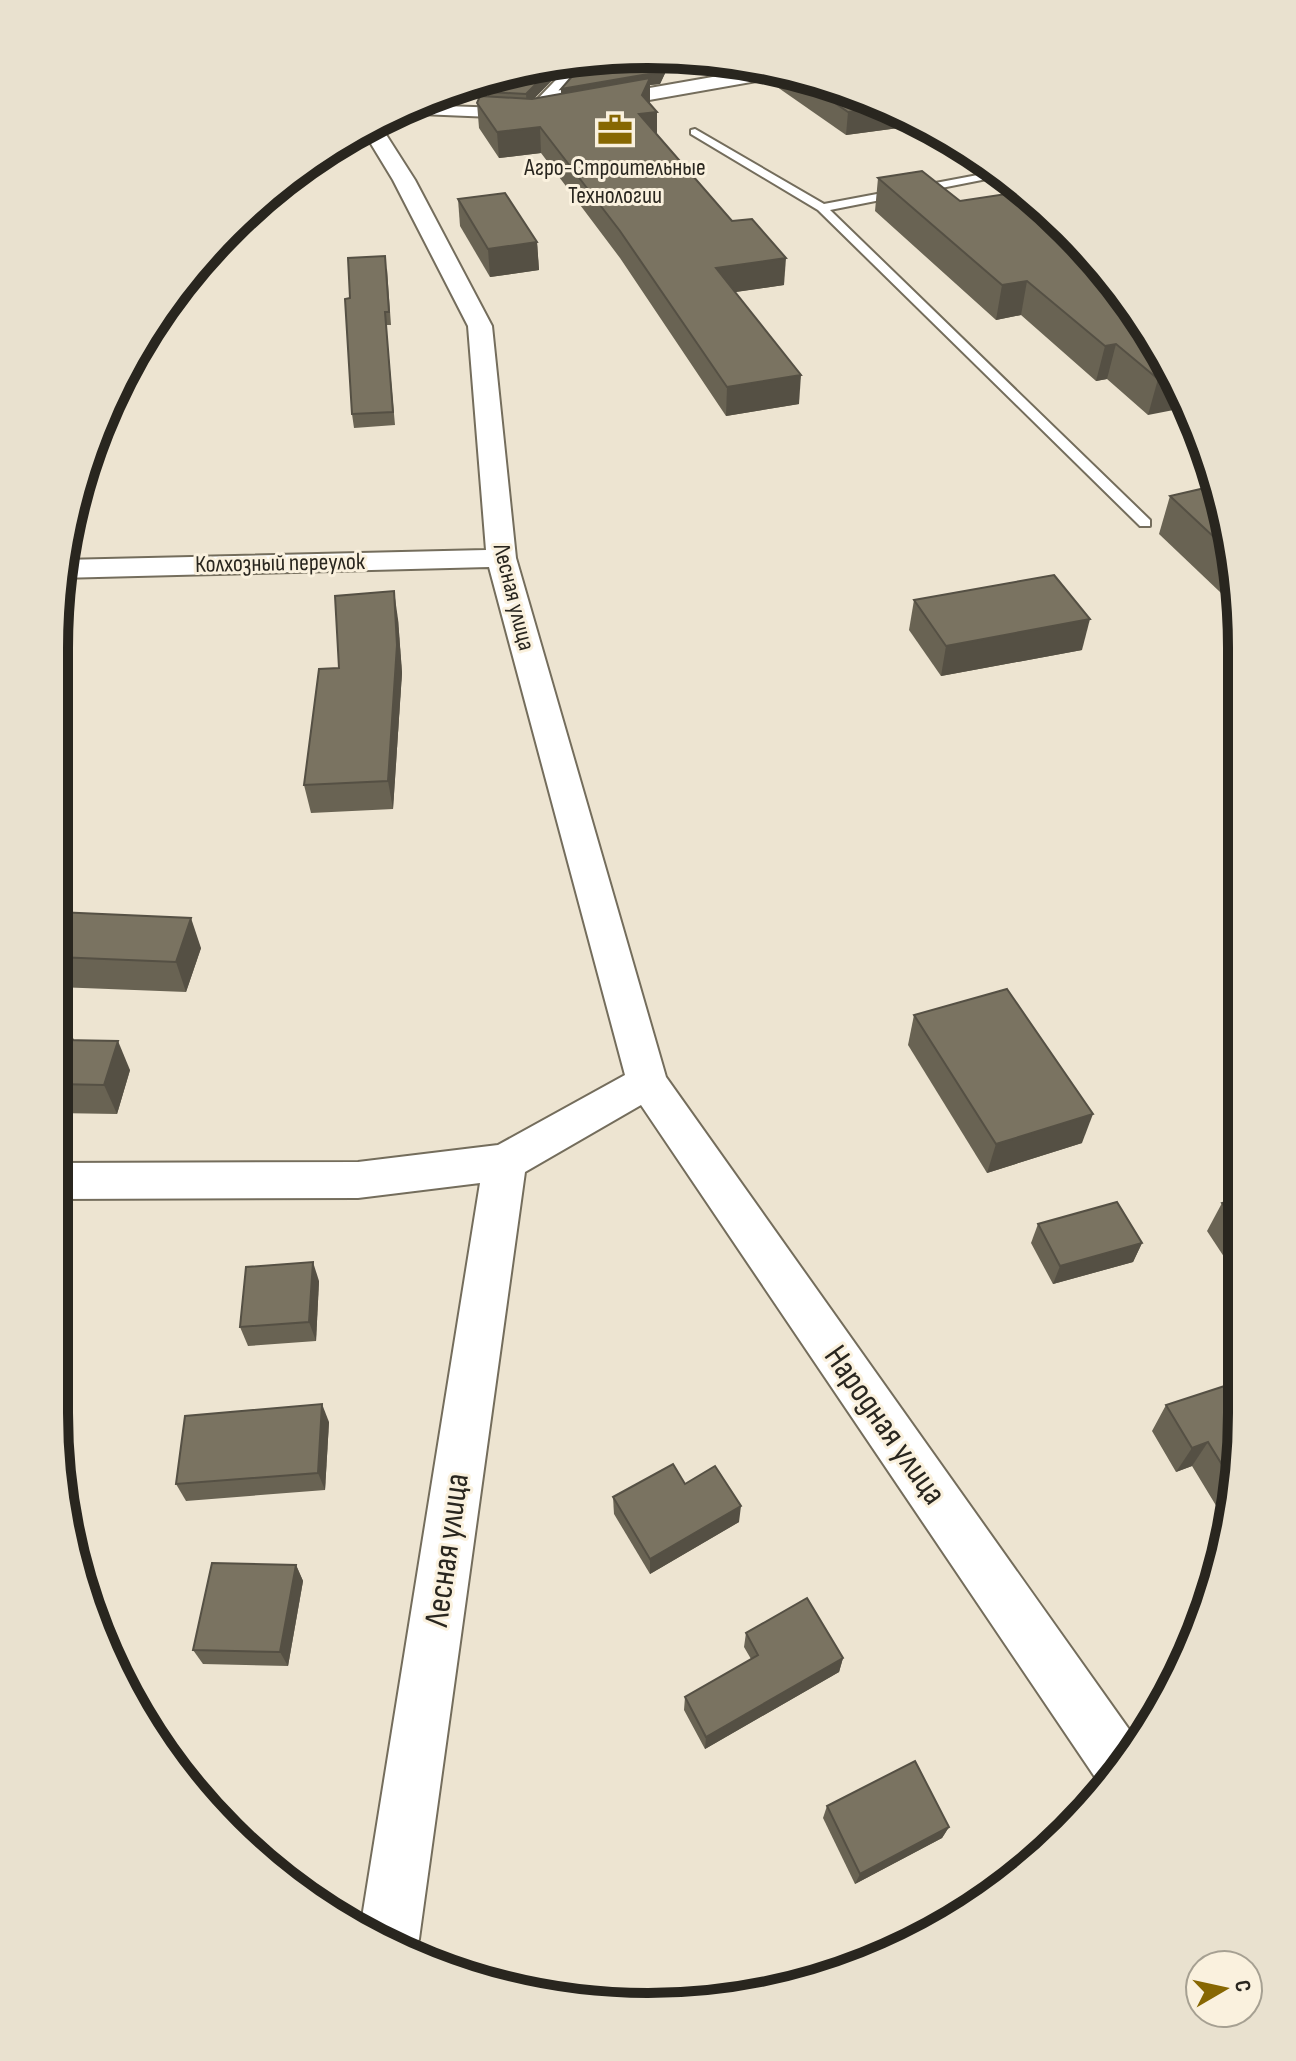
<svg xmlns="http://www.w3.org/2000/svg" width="1296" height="2061" font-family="'Sofia Sans Condensed',sans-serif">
	<rect width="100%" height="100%" fill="#ede4d1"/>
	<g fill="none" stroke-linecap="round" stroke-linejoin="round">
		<g stroke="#746d5c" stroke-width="4">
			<path id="lane" d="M 695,129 L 824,204 L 999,171 L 1007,175 L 830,210 L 1150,520 L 1150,526 L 1140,526 L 818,210 L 691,134 L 691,130 Z"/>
		</g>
		<g stroke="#746d5c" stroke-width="4">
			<g id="street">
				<path d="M 576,59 L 595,59 L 540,119 L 396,113 L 415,105 L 528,109 Z"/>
				<path d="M 764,68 L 789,72 L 780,77 L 598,109 L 588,103 L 598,97 Z"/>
				<path d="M 378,122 L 415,180 L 492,326 L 516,558 L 666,1077 L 1138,1742 L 1119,1775 L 1103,1789 L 641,1105 L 525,1172 L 419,1939 L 414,1952 L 361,1924 L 480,1183 L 358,1198 L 55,1199 L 55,1163 L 358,1162 L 498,1145 L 625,1075 L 489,567 L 59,578 L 62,560 L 486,550 L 468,326 L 393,180 L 362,129 Z"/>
			</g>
		</g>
		<use href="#lane" fill="#fff" fill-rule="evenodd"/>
		<use href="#street" fill="#fff" fill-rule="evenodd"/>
	</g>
	<g fill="#696353">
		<path d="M 669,56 L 668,67 L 660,84 L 650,85 L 650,104 L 657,135 L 784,285 L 735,292 L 799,404 L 726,416 L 620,258 L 541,153 L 499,158 L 479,128 L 477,103 L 488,96 L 488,92 L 573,59 L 534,98 L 561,94 Z"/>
		<path d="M 771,69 L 802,74 L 908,114 L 906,127 L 846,135 L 770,82 Z"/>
		<path d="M 878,178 L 1181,385 L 1148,415 L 1107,379 L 1096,381 L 1021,315 L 996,320 L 875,211 Z"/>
		<path d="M 458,199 L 537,242 L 539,270 L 490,277 L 460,226 Z"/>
		<path d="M 387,269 L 391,325 L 386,325 L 395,425 L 354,428 L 352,414 L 350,298 Z"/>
		<path d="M 1222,494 L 1241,609 L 1241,612 L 1159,534 L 1170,496 Z"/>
		<path d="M 914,600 L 1082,650 L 941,676 L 909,630 Z"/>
		<path d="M 398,619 L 402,673 L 393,809 L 311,813 L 304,785 L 339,668 Z"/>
		<path d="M 57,912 L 201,948 L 186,992 L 57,987 Z"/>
		<path d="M 914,1015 L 1082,1143 L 987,1173 L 908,1045 Z"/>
		<path d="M 56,1027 L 68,1027 L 74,1040 L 130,1070 L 117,1114 L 56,1113 Z"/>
		<path d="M 1238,1198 L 1238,1278 L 1207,1231 L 1222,1203 Z"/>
		<path d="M 1038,1224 L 1142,1243 L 1133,1262 L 1053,1284 L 1031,1243 Z"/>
		<path d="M 319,1281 L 316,1341 L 248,1346 L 240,1327 Z"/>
		<path d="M 1237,1382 L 1237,1490 L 1229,1521 L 1226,1522 L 1192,1466 L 1176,1472 L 1152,1431 L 1166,1405 Z"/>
		<path d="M 329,1422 L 325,1490 L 186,1501 L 176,1484 Z"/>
		<path d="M 685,1484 L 739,1522 L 650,1574 L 614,1514 L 613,1497 Z"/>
		<path d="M 296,1565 L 303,1581 L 288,1666 L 203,1664 L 193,1650 Z"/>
		<path d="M 746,1633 L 843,1658 L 839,1672 L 705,1749 L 684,1710 L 685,1697 L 751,1659 L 744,1647 Z"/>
		<path d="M 827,1806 L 949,1827 L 942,1838 L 855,1884 L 823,1818 Z"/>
	</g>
	<g fill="#555044">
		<path d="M 669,56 L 668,67 L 660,84 L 650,85 L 650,103 L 645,113 L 657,112 L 657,137 L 561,102 L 561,89 Z"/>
		<path d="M 573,59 L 527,106 L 526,94 L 558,62 Z"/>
		<path d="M 888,107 L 908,114 L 906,127 L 846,135 L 848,112 Z"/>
		<path d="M 540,127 L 541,153 L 499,158 L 497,132 Z"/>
		<path d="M 537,242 L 539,270 L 490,277 L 488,249 Z"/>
		<path d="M 786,258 L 784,285 L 715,295 L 716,268 Z"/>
		<path d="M 1027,281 L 1021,315 L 996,320 L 1002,285 Z"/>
		<path d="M 1116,344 L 1107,379 L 1096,381 L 1105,346 Z"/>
		<path d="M 801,375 L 799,404 L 726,416 L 727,387 Z"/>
		<path d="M 1175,376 L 1181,385 L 1189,407 L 1148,415 L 1158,379 Z"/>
		<path d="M 394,591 L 398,619 L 402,673 L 393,809 L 388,781 Z"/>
		<path d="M 1090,619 L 1082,650 L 941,676 L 946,646 Z"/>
		<path d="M 191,918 L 201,948 L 186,992 L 176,962 Z"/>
		<path d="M 68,1027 L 81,1057 L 64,1040 Z"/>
		<path d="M 118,1041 L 130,1070 L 117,1114 L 104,1085 Z"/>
		<path d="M 1093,1114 L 1082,1143 L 987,1173 L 996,1144 Z"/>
		<path d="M 1142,1243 L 1133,1262 L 1053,1284 L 1060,1266 Z"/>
		<path d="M 313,1262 L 319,1281 L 316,1341 L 309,1322 Z"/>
		<path d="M 322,1404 L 329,1422 L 325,1490 L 318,1473 Z"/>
		<path d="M 1208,1442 L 1192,1466 L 1176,1472 L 1192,1448 Z"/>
		<path d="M 741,1506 L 739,1522 L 650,1574 L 650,1559 Z"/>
		<path d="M 296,1565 L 303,1581 L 288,1666 L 280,1652 Z"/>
		<path d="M 843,1658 L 839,1672 L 705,1749 L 706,1737 Z"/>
		<path d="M 949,1827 L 942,1838 L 855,1884 L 860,1874 Z"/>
	</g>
	<g fill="#7a7361" stroke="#555044" stroke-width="2">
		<path d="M 655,56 L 654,57 L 668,56 L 660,72 L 561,89 L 588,58 Z"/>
		<path d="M 558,62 L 526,94 L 488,92 L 495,77 Z"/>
		<path d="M 790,72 L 802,74 L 888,107 L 848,112 Z"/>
		<path d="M 650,78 L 642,95 L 657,112 L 639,114 L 732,221 L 752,219 L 786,258 L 716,268 L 801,375 L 727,387 L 620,231 L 540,127 L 497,132 L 477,103 L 480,96 L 532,99 Z"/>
		<path d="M 922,171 L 960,201 L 1020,192 L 1041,208 L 1119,286 L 1175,376 L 1158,379 L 1116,344 L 1105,346 L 1027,281 L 1002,285 L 878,178 Z"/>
		<path d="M 505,193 L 537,242 L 488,249 L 458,199 Z"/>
		<path d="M 385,256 L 389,312 L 385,312 L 393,412 L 352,414 L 345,299 L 350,298 L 348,258 Z"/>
		<path d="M 1218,485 L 1222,494 L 1231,553 L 1170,496 Z"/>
		<path d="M 1054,575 L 1090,619 L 946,646 L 914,600 Z"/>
		<path d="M 394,591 L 397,645 L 388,781 L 304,785 L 319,669 L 339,668 L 335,596 Z"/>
		<path d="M 57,912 L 191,918 L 176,962 L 57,957 Z"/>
		<path d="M 1007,989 L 1093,1114 L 996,1144 L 914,1015 Z"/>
		<path d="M 56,1027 L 68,1027 L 64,1040 L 118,1041 L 104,1085 L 56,1084 Z"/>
		<path d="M 1238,1198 L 1238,1227 L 1222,1203 Z"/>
		<path d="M 1117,1202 L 1142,1243 L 1060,1266 L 1038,1224 Z"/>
		<path d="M 313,1262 L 309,1322 L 240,1327 L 246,1267 Z"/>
		<path d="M 1237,1382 L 1237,1489 L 1208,1442 L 1192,1448 L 1166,1405 Z"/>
		<path d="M 322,1404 L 318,1473 L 176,1484 L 185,1416 Z"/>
		<path d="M 673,1464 L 685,1484 L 715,1466 L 741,1506 L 650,1559 L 613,1497 Z"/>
		<path d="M 212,1563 L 296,1565 L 280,1652 L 193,1650 Z"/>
		<path d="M 807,1598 L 843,1658 L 706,1737 L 685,1697 L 758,1655 L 746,1633 Z"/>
		<path d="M 915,1761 L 949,1827 L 860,1874 L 827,1806 Z"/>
	</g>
	<defs>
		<g id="office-bare" transform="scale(2.76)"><path d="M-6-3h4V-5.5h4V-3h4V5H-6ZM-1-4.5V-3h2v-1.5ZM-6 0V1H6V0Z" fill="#876702" stroke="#faf1de" stroke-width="2.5" paint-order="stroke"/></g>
	</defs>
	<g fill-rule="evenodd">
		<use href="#office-bare" x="615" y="130"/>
	</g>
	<g text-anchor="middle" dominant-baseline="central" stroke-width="6" stroke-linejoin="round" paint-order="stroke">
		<g font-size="24" fill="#29261f" stroke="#faf1de">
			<text x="615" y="167">Агро-Строительные<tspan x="615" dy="28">Технологии</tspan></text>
		</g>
		<g font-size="24" fill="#29261f" stroke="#faf1de">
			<text transform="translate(280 563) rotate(-1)">Колхозный переулок</text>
			<text transform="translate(514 597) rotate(76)">Лесная улица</text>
		</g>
		<g font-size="34" fill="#29261f" stroke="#faf1de">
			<text transform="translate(885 1425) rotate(55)">Народная улица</text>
			<text transform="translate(447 1550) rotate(-82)">Лесная улица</text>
		</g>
	</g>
	<path d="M0 0H1296V2061H0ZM648 68H648A580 580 0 0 1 1228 648V1413A580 580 0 0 1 648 1993H648A580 580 0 0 1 68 1413V648A580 580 0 0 1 648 68Z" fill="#e9e1cf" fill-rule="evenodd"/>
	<path fill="none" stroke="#29261f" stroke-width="10" d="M648 68H648A580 580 0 0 1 1228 648V1413A580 580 0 0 1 648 1993H648A580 580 0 0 1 68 1413V648A580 580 0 0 1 648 68Z"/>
	<g transform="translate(1224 1989) rotate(81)"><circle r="38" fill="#faf1de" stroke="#a6a092" stroke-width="2"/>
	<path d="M0-6L14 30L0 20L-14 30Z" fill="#876702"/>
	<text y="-12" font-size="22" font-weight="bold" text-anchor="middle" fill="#29261f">С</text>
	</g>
</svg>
